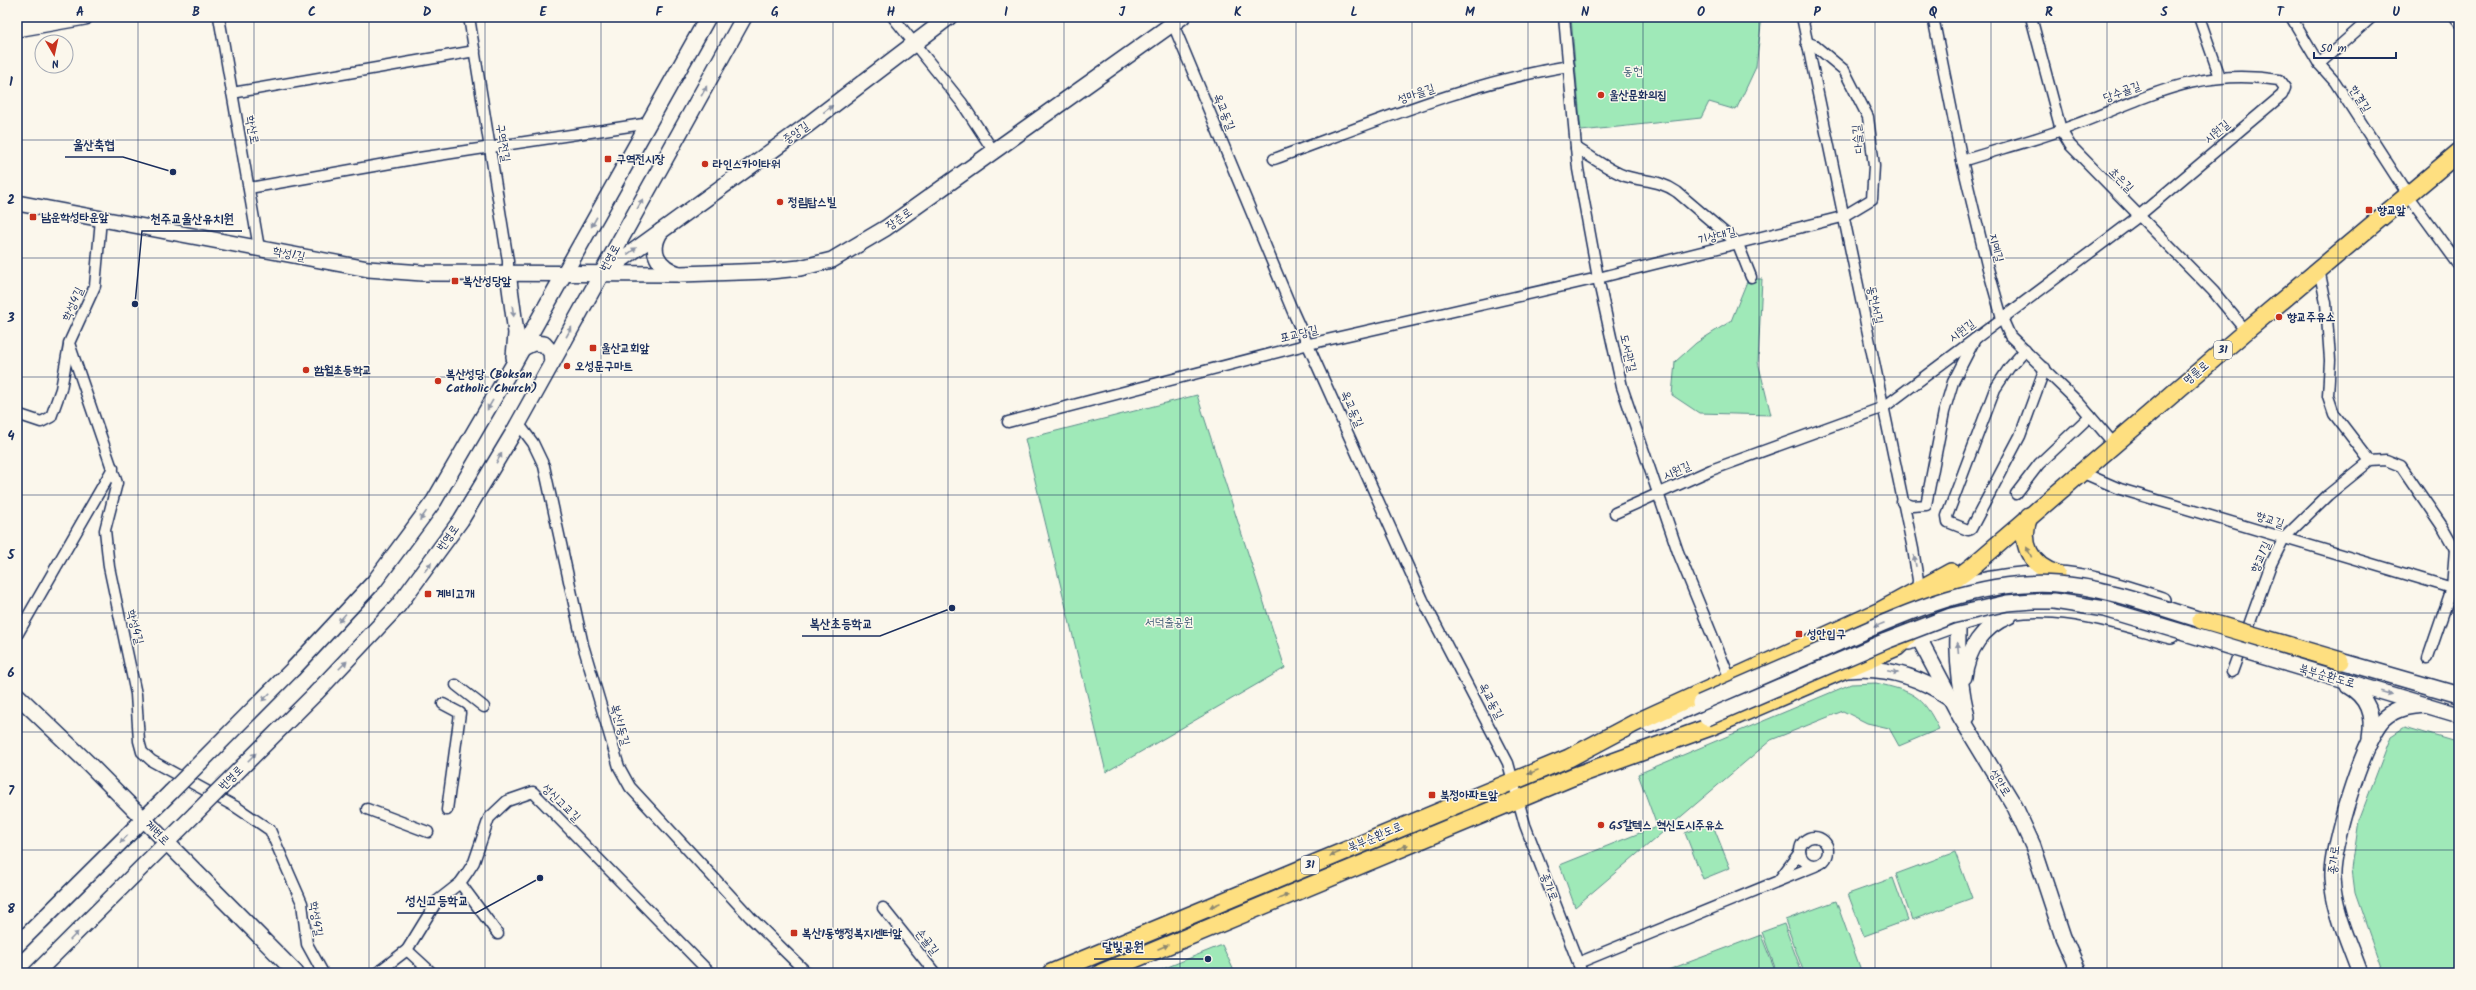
<svg xmlns="http://www.w3.org/2000/svg" width="2476" height="990" font-family="Kalam,'Poor Story',sans-serif">
	<rect width="100%" height="100%" fill="#fbf7ec"/>
	<filter id="ink" filterUnits="userSpaceOnUse"><feTurbulence type="fractalNoise" baseFrequency=".025" numOctaves="2"/><feDisplacementMap in="SourceGraphic" scale="8" xChannelSelector="R" yChannelSelector="G"/><feConvolveMatrix kernelMatrix="1 2 1 2 8 2 1 2 1" color-interpolation-filters="sRGB"/></filter>
	<g filter="url(#ink)">
		<g fill="#9fe9b8" stroke="#5d8c8b">
			<path d="M 1571,17 L 1762,17 L 1756,67 L 1736,110 L 1709,102 L 1701,118 L 1581,131 Z"/>
			<path d="M 1748,279 L 1762,279 L 1758,362 L 1771,415 L 1699,413 L 1672,395 L 1675,362 L 1696,343 L 1731,321 Z"/>
			<path d="M 1197,395 L 1285,668 L 1106,772 L 1025,439 Z"/>
			<path d="M 1876,683 C 1913,692 1922,694 1939,729 L 1899,746 L 1889,728 L 1867,723 L 1843,711 L 1771,740 L 1575,907 L 1560,865 L 1657,826 L 1638,774 L 1851,684 Z"/>
			<path d="M 2405,727 L 2459,743 L 2459,973 L 2383,973 L 2355,893 L 2352,869 L 2359,820 L 2391,736 Z"/>
			<path d="M 1712,823 L 1730,868 L 1703,879 L 1685,833 Z"/>
			<path d="M 1955,852 L 1972,898 L 1912,920 L 1896,874 Z"/>
			<path d="M 1893,878 L 1908,920 L 1864,936 L 1848,894 Z"/>
			<path d="M 1836,901 L 1862,973 L 1804,973 L 1785,920 Z"/>
			<path d="M 1784,924 L 1802,973 L 1777,973 L 1762,932 Z"/>
			<path d="M 1761,935 L 1776,973 L 1660,973 Z"/>
			<path d="M 1222,945 L 1235,973 L 1153,973 Z"/>
		</g>
		<g fill="none" stroke-linecap="round" stroke-linejoin="round">
			<g stroke="#1b2f5e" stroke-width="13">
				<g id="street">
					<path d="M 219,17 L 259,248"/>
					<path d="M 469,17 L 508,261 L 508,273"/>
					<path d="M 893,17 L 962,103 L 994,152"/>
					<path d="M 1564,17 L 1578,169 L 1598,278 L 1622,387 L 1678,552 L 1730,679"/>
					<path d="M 1802,17 L 1913,549 L 1918,580 L 1917,593"/>
					<path d="M 1933,17 L 1962,161 L 1987,265 L 2002,318 L 2010,336 L 2079,403 L 2114,444"/>
					<path d="M 2031,17 L 2061,130 L 2070,145 L 2213,291 L 2246,331"/>
					<path d="M 2199,17 L 2220,77"/>
					<path d="M 2291,17 L 2319,64 L 2335,82 L 2408,195 L 2459,265"/>
					<path d="M 2455,17 L 2459,22"/>
					<path d="M 1173,24 L 1293,312 L 1423,600 L 1508,763 L 1525,825 L 1582,973"/>
					<path d="M 2319,64 L 2372,17"/>
					<path d="M 232,93 L 475,51"/>
					<path d="M 1576,148 C 1591,156 1608,170 1625,176 C 1645,182 1658,179 1677,192 L 1738,244 L 1751,277"/>
					<path d="M 1274,159 C 1370,124 1468,82 1569,66"/>
					<path d="M 249,188 L 419,158 L 650,123"/>
					<path d="M 101,219 L 95,286 L 69,343 L 117,483 L 105,530 L 109,567 L 136,694 L 139,741 L 142,752 L 152,761 L 236,807 L 270,830 L 302,903 L 307,944 L 323,973"/>
					<path d="M 2319,269 L 2326,303 L 2330,360 L 2328,396 L 2334,414 L 2370,461"/>
					<path d="M 2025,350 L 2009,368 L 1995,389 L 1947,516 L 1948,522 L 1968,530 L 1971,529 L 2020,436 L 2045,368"/>
					<path d="M 17,414 L 41,422 L 51,417 L 61,389 L 69,345"/>
					<path d="M 1008,422 L 1309,344 L 1598,278 L 1842,217 L 1872,199 L 1874,166 L 1868,117 L 1844,70 L 1814,45 L 1806,42"/>
					<path d="M 518,423 L 533,443 L 544,466 L 583,645 L 619,767 L 630,787 L 750,917 L 807,973"/>
					<path d="M 2081,472 L 2120,489 L 2459,590"/>
					<path d="M 2016,494 L 2039,464 L 2090,416"/>
					<path d="M 1902,502 L 1912,506 L 1926,505 L 1944,412 L 1953,382 L 1975,339"/>
					<path d="M 1615,513 L 1711,470 L 1884,407 L 2135,219 L 2282,95 L 2285,88 L 2279,80 C 2196,67 2147,98 2072,126 C 2037,140 1999,149 1962,161"/>
					<path d="M 17,635 L 113,468"/>
					<path d="M 2428,658 L 2452,588 L 2455,549"/>
					<path d="M 2232,672 L 2271,564 L 2284,538 L 2328,495 L 2370,461 L 2386,460 L 2401,466 L 2442,526 L 2455,549"/>
					<path d="M 456,685 L 484,707"/>
					<path d="M 443,704 L 460,713 L 447,810"/>
					<path d="M 367,809 L 428,832"/>
					<circle cx="1814" cy="851" r="14"/>
					<path d="M 1779,880 L 1800,852"/>
					<path d="M 460,883 L 498,934"/>
					<path d="M 883,908 L 935,973"/>
					<path d="M 407,950 L 432,973"/>
					<path d="M 1578,963 L 1815,866"/>
					<path d="M 377,973 L 407,950 L 437,901 L 460,883 L 467,873 L 474,862 L 489,818 L 507,801 L 533,792 L 710,973"/>
				</g>
			</g>
			<g stroke="#1b2f5e" stroke-width="18">
				<g id="secondary">
					<path d="M 17,29 L 85,17"/>
					<path d="M 17,203 L 368,269 L 422,273 L 680,274 L 770,271 L 800,268 L 832,260 L 886,228 L 1182,17"/>
					<path d="M 661,231 C 648,251 658,267 679,274"/>
					<path d="M 606,271 L 806,126 L 949,17"/>
					<path d="M 508,273 L 516,333 L 514,357"/>
					<path d="M 523,348 L 533,343 L 544,344 L 551,352 L 552,363"/>
					<path d="M 1965,585 C 1953,628 1957,673 1967,717"/>
					<path d="M 1928,586 C 1914,597 1912,611 1914,629 L 1960,716 L 2015,807 L 2033,846 L 2063,937 L 2079,973"/>
					<path d="M 1941,590 C 1986,579 2037,568 2083,577 C 2110,582 2136,592 2162,600"/>
					<path d="M 1909,642 C 1955,623 2004,606 2054,610 C 2094,613 2133,626 2171,636"/>
					<path d="M 2341,661 L 2459,695"/>
					<path d="M 293,669 L 374,582 L 434,501 L 512,367 L 708,17"/>
					<path d="M 1847,670 C 1884,666 1918,676 1949,697"/>
					<path d="M 1964,677 C 1967,650 1983,626 2009,616"/>
					<path d="M 2335,678 L 2459,715"/>
					<path d="M 2348,686 C 2368,697 2374,716 2370,738"/>
					<path d="M 316,693 L 398,606 L 461,520 L 512,435 L 744,17"/>
					<path d="M 17,695 L 89,764 L 296,973"/>
					<path d="M 1650,725 L 1700,703"/>
					<path d="M 17,945 L 171,792"/>
					<path d="M 36,973 L 195,814"/>
					<path d="M 2360,973 C 2349,942 2334,911 2332,878 C 2330,849 2364,737 2385,718 C 2397,707 2411,706 2427,705"/>
				</g>
			</g>
			<g stroke="#1b2f5e" stroke-width="20">
				<g id="primary">
					<path d="M 2029,516 C 2019,543 2030,566 2057,574"/>
					<path d="M 1051,973 L 1569,758 L 1635,723 L 1880,611 L 1951,572"/>
					<path d="M 1101,973 L 1572,777 L 1710,727 L 1897,647 C 1914,634 1917,615 1931,599 C 1943,586 1961,576 1975,564 L 2246,331 L 2459,152"/>
				</g>
			</g>
			<use href="#street" stroke="#fbf7ec" stroke-width="10"/>
			<use href="#secondary" stroke="#fbf7ec" stroke-width="15"/>
			<use href="#primary" stroke="#fedf80" stroke-width="17"/>
			<g stroke="#1b2f5e" stroke-width="18" stroke-linecap="butt">
				<g id="secondary-bridge">
					<path d="M 1700,703 C 1744,684 1787,665 1831,646 C 1901,615 1978,578 2057,584 C 2106,587 2154,606 2201,620"/>
					<path d="M 1707,718 L 1886,641 L 1951,616 L 2007,603 L 2033,601 L 2054,601 L 2105,609 L 2335,678"/>
					<path d="M 171,792 L 293,669"/>
					<path d="M 195,814 L 316,693"/>
				</g>
			</g>
			<g stroke="#1b2f5e" stroke-width="20" stroke-linecap="butt">
				<path id="primary-bridge" d="M 2201,620 L 2341,661"/>
			</g>
			<use href="#secondary-bridge" stroke="#fbf7ec" stroke-width="15"/>
			<use href="#primary-bridge" stroke="#fedf80" stroke-width="17"/>
		</g>
		<defs><path id="oneway-solid" d="M-6-.8H1V-3.2L6.5 0L1 3.2V.8H-6Z"/></defs>
		<g fill="#8b93a5">
			<use href="#oneway-solid" transform="translate(704 91) rotate(-61)"/>
			<use href="#oneway-solid" transform="translate(828 109) rotate(-37)"/>
			<use href="#oneway-solid" transform="translate(640 204) rotate(-61)"/>
			<use href="#oneway-solid" transform="translate(594 222) rotate(119)"/>
			<use href="#oneway-solid" transform="translate(632 251) rotate(-36)"/>
			<use href="#oneway-solid" transform="translate(513 311) rotate(82)"/>
			<use href="#oneway-solid" transform="translate(569 332) rotate(-61)"/>
			<use href="#oneway-solid" transform="translate(490 405) rotate(120)"/>
			<use href="#oneway-solid" transform="translate(499 458) rotate(-61)"/>
			<use href="#oneway-solid" transform="translate(423 516) rotate(125)"/>
			<use href="#oneway-solid" transform="translate(1915 561) rotate(-100)"/>
			<use href="#oneway-solid" transform="translate(428 567) rotate(-53)"/>
			<use href="#oneway-solid" transform="translate(342 618) rotate(132)"/>
			<use href="#oneway-solid" transform="translate(1879 625) rotate(158)"/>
			<use href="#oneway-solid" transform="translate(1958 648) rotate(-94)"/>
			<use href="#oneway-solid" transform="translate(343 665) rotate(-45)"/>
			<use href="#oneway-solid" transform="translate(1893 672) rotate(12)"/>
			<use href="#oneway-solid" transform="translate(2386 693) rotate(16)"/>
			<use href="#oneway-solid" transform="translate(266 697) rotate(135)"/>
			<use href="#oneway-solid" transform="translate(252 757) rotate(-45)"/>
			<use href="#oneway-solid" transform="translate(124 839) rotate(135)"/>
			<use href="#oneway-solid" transform="translate(74 936) rotate(-45)"/>
		</g>
		<g fill="#8c876f">
			<use href="#oneway-solid" transform="translate(2029 552) rotate(-116)"/>
			<use href="#oneway-solid" transform="translate(1533 772) rotate(158)"/>
			<use href="#oneway-solid" transform="translate(1403 847) rotate(-22)"/>
			<use href="#oneway-solid" transform="translate(1335 854) rotate(157)"/>
			<use href="#oneway-solid" transform="translate(1283 897) rotate(-22)"/>
			<use href="#oneway-solid" transform="translate(1215 905) rotate(157)"/>
			<use href="#oneway-solid" transform="translate(1163 947) rotate(-23)"/>
		</g>
	</g>
	<path fill="none" stroke="#1b2f5e" stroke-width="1" stroke-opacity="0.55" d="M 138,17 L 138,973M 254,17 L 254,973M 369,17 L 369,973M 485,17 L 485,973M 601,17 L 601,973M 717,17 L 717,973M 833,17 L 833,973M 948,17 L 948,973M 1064,17 L 1064,973M 1180,17 L 1180,973M 1296,17 L 1296,973M 1412,17 L 1412,973M 1528,17 L 1528,973M 1643,17 L 1643,973M 1759,17 L 1759,973M 1875,17 L 1875,973M 1991,17 L 1991,973M 2107,17 L 2107,973M 2222,17 L 2222,973M 2338,17 L 2338,973M 17,140 L 2459,140M 17,258 L 2459,258M 17,377 L 2459,377M 17,495 L 2459,495M 17,613 L 2459,613M 17,732 L 2459,732M 17,850 L 2459,850"/>
	<g fill="#c8321e" stroke="#fbf7ec" stroke-width="1.5">
		<circle cx="1601" cy="95" r="4"/>
		<rect x="604" y="155" width="8" height="8" rx="2"/>
		<circle cx="705" cy="164" r="4"/>
		<circle cx="780" cy="202" r="4"/>
		<rect x="2365" y="206" width="8" height="8" rx="2"/>
		<rect x="29" y="213" width="8" height="8" rx="2"/>
		<rect x="451" y="277" width="8" height="8" rx="2"/>
		<circle cx="2279" cy="317" r="4"/>
		<rect x="589" y="344" width="8" height="8" rx="2"/>
		<circle cx="567" cy="366" r="4"/>
		<circle cx="306" cy="370" r="4"/>
		<circle cx="438" cy="381" r="4"/>
		<rect x="424" y="590" width="8" height="8" rx="2"/>
		<rect x="1795" y="630" width="8" height="8" rx="2"/>
		<rect x="1428" y="791" width="8" height="8" rx="2"/>
		<circle cx="1601" cy="825" r="4"/>
		<rect x="790" y="929" width="8" height="8" rx="2"/>
	</g>
	<g text-anchor="middle" dominant-baseline="central" stroke-width="3" stroke-linejoin="round" paint-order="stroke">
		<g fill="#fbf7ec" stroke="#5e6b89" stroke-width="1">
			<rect x="2214" y="341" width="18" height="18" rx="3"/>
			<rect x="1301" y="856" width="18" height="18" rx="3"/>
		</g>
		<g font-size="11" font-weight="bold" fill="#1b2f5e">
			<text x="2223" y="350">31</text>
			<text x="1310" y="865">31</text>
		</g>
		<g font-size="12" fill="#355470" stroke="#fbf7ec">
			<text x="1633" y="71">동헌</text>
			<text x="1169" y="622">서덕출공원</text>
		</g>
		<g font-size="12" fill="#1b2f5e" stroke="#fbf7ec">
			<text transform="translate(2122 92) rotate(-20)">당수골길</text>
			<text transform="translate(1416 94) rotate(-19)">성마을길</text>
			<text transform="translate(2360 99) rotate(58)">한결길</text>
			<text transform="translate(1224 112) rotate(68)">옥교동길</text>
			<text transform="translate(252 130) rotate(80)">학산로</text>
			<text transform="translate(2217 132) rotate(-40)">시원길</text>
			<text transform="translate(796 133) rotate(-36)">중앙길</text>
			<text transform="translate(1858 139) rotate(-96)">다슬길</text>
			<text transform="translate(503 143) rotate(81)">구역전길</text>
			<text transform="translate(2121 180) rotate(45)">초은길</text>
			<text transform="translate(899 219) rotate(-35)">장춘로</text>
			<text transform="translate(1717 236) rotate(-14)">기상대길</text>
			<text transform="translate(1996 248) rotate(76)">지예길</text>
			<text transform="translate(289 254) rotate(11)">학성1길</text>
			<text transform="translate(610 258) rotate(-61)">번영로</text>
			<text transform="translate(73 304) rotate(-66)">학성4길</text>
			<text transform="translate(1875 305) rotate(78)">동헌서길</text>
			<text transform="translate(1962 331) rotate(-37)">시원길</text>
			<text transform="translate(1299 334) rotate(-14)">포교당길</text>
			<text transform="translate(1628 353) rotate(77)">도서관길</text>
			<text transform="translate(2196 373) rotate(-40)">명륜로</text>
			<text transform="translate(1352 409) rotate(66)">옥교동길</text>
			<text transform="translate(1677 471) rotate(-24)">시원길</text>
			<text transform="translate(2270 520) rotate(18)">향교길</text>
			<text transform="translate(448 538) rotate(-55)">번영로</text>
			<text transform="translate(2261 557) rotate(-66)">향교1길</text>
			<text transform="translate(135 627) rotate(75)">학성4길</text>
			<text transform="translate(2327 676) rotate(16)">북부순환도로</text>
			<text transform="translate(1491 701) rotate(62)">옥교동길</text>
			<text transform="translate(620 725) rotate(74)">복산1동길</text>
			<text transform="translate(231 778) rotate(-45)">번영로</text>
			<text transform="translate(2000 783) rotate(58)">성안로</text>
			<text transform="translate(561 803) rotate(44)">성신고교길</text>
			<text transform="translate(157 833) rotate(45)">계변로</text>
			<text transform="translate(1375 837) rotate(-23)">북부순환도로</text>
			<text transform="translate(2334 860) rotate(-84)">종가로</text>
			<text transform="translate(1549 887) rotate(69)">종가로</text>
			<text transform="translate(316 919) rotate(81)">학성4길</text>
			<text transform="translate(927 942) rotate(52)">손골길</text>
		</g>
		<g font-size="12" font-weight="bold" fill="#1b2f5e" stroke="#fbf7ec" text-anchor="start">
			<text x="1609" y="95">울산문화의집</text>
			<text x="616" y="159">구역전시장</text>
			<text x="713" y="164">라인스카이타워</text>
			<text x="788" y="202">정림탑스빌</text>
			<text x="2377" y="210">향교앞</text>
			<text x="41" y="217">남운학성타운앞</text>
			<text x="463" y="281">복산성당앞</text>
			<text x="2287" y="317">향교주유소</text>
			<text x="601" y="348">울산교회앞</text>
			<text x="575" y="366">오성문구마트</text>
			<text x="314" y="370">함월초등학교</text>
			<text x="446" y="374">복산성당 (Boksan<tspan x="446" dy="14">Catholic Church)</tspan></text>
			<text x="436" y="594">계비고개</text>
			<text x="1807" y="634">성안입구</text>
			<text x="1440" y="795">북정아파트앞</text>
			<text x="1609" y="825">GS칼텍스 혁신도시주유소</text>
			<text x="802" y="933">복산1동행정복지센터앞</text>
		</g>
	</g>
	<path fill="none" stroke="#1b2f5e" stroke-width="1.5" d="M173 172L123 157H65M135 304L142 231H242M952 608L880 636H802M540 878L476 913H397M1208 959L1152 959H1094"/>
	<g fill="#1b2f5e" stroke="#fbf7ec" stroke-width="1.5">
		<circle cx="173" cy="172" r="4"/>
		<circle cx="135" cy="304" r="4"/>
		<circle cx="952" cy="608" r="4"/>
		<circle cx="540" cy="878" r="4"/>
		<circle cx="1208" cy="959" r="4"/>
	</g>
	<g font-size="13" text-anchor="middle" font-weight="bold" fill="#1b2f5e" stroke="#fbf7ec" stroke-width="3" stroke-linejoin="round" paint-order="stroke">
		<text x="94" y="149">울산축협</text>
		<text x="192" y="223">천주교울산유치원</text>
		<text x="841" y="628">복산초등학교</text>
		<text x="437" y="905">성신고등학교</text>
		<text x="1123" y="951">달빛공원</text>
	</g>
	<rect width="2476" height="990" fill="none" stroke="#fbf7ec" stroke-width="44"/>
	<g transform="translate(54 54) rotate(171)"><circle r="19" fill="#fbf7ec" stroke="#a1a7b3"/>
	<path d="M0-3L7 15L0 10L-7 15Z" fill="#c8321e"/>
	<text y="-6" font-size="11" font-weight="bold" text-anchor="middle" fill="#1b2f5e">N</text>
	</g>
	<path d="M2314 52v6h82v-6" fill="none" stroke="#1b2f5e" stroke-width="2"/>
	<text x="2320" y="52" font-size="12" fill="#1b2f5e" stroke="#fbf7ec" stroke-width="3" paint-order="stroke">50 m</text>
	<rect x="22" y="22" width="2432" height="946" fill="none" stroke="#1b2f5e" stroke-width="1.5"/>
	<g font-size="13" text-anchor="middle" font-weight="bold" fill="#1b2f5e">
		<text x="80" y="16">A</text>
		<text x="196" y="16">B</text>
		<text x="312" y="16">C</text>
		<text x="427" y="16">D</text>
		<text x="543" y="16">E</text>
		<text x="659" y="16">F</text>
		<text x="775" y="16">G</text>
		<text x="891" y="16">H</text>
		<text x="1006" y="16">I</text>
		<text x="1122" y="16">J</text>
		<text x="1238" y="16">K</text>
		<text x="1354" y="16">L</text>
		<text x="1470" y="16">M</text>
		<text x="1585" y="16">N</text>
		<text x="1701" y="16">O</text>
		<text x="1817" y="16">P</text>
		<text x="1933" y="16">Q</text>
		<text x="2049" y="16">R</text>
		<text x="2164" y="16">S</text>
		<text x="2280" y="16">T</text>
		<text x="2396" y="16">U</text>
		<text x="11" y="86">1</text>
		<text x="11" y="204">2</text>
		<text x="11" y="322">3</text>
		<text x="11" y="440">4</text>
		<text x="11" y="559">5</text>
		<text x="11" y="677">6</text>
		<text x="11" y="795">7</text>
		<text x="11" y="913">8</text>
	</g>
</svg>
